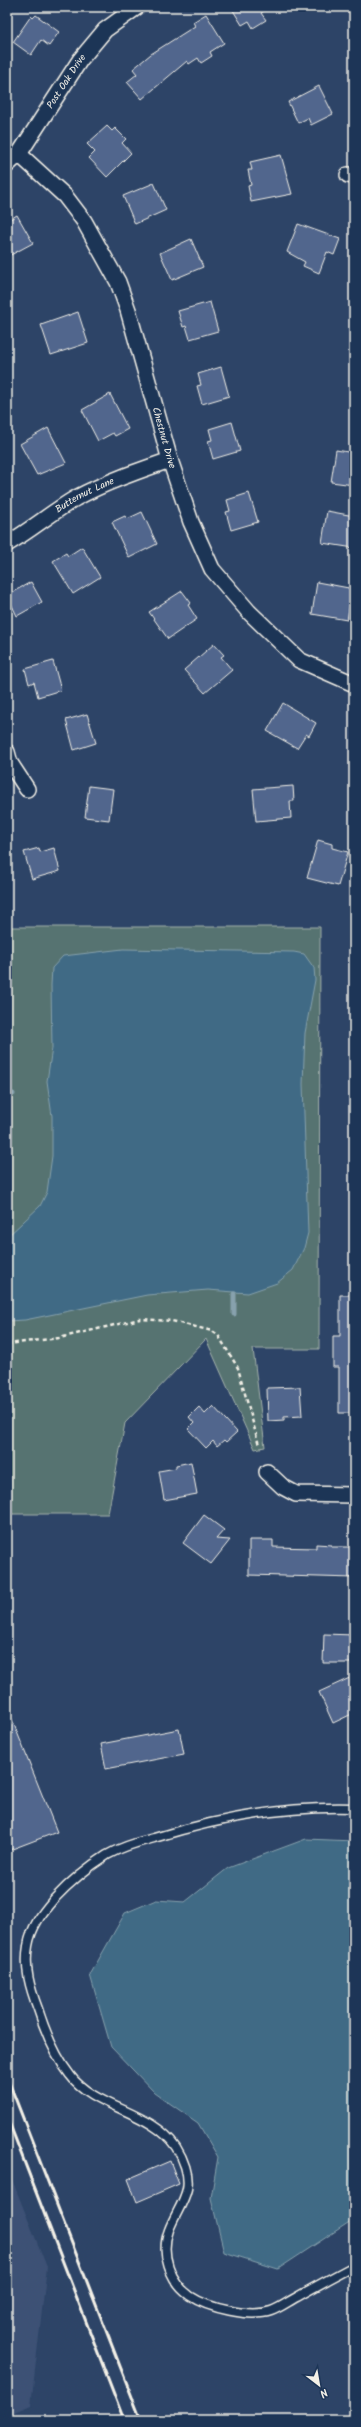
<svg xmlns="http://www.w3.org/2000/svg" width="361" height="2427" font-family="Kalam,sans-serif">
	<rect width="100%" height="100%" fill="#2d4467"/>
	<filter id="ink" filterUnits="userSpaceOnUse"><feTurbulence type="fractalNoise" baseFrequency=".025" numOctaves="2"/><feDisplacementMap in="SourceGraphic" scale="8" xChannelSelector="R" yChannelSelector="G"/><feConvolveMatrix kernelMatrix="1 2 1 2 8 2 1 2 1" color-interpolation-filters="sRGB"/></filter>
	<g filter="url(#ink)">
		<path fill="#3c5174" d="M 7,2167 L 47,2267 L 31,2405 L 7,2415 Z"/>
		<path fill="#567371" stroke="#a5b2ac" d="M 7,927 L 320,927 L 319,1349 L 253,1349 L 265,1447 L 255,1449 L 206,1339 L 125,1423 L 108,1514 L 7,1514 Z"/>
		<g fill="#3f6b85" stroke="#87a1ad">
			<path d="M 123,949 L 294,952 L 304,954 L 314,968 L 315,980 L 305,1033 L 303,1084 L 308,1233 L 304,1248 L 293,1270 L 277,1283 L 248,1293 L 208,1290 L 147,1295 L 25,1320 L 7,1321 L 7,1237 L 40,1206 L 47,1192 L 52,1156 L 52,1116 L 47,1081 L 52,1048 L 51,985 L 52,968 L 63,956 Z"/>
			<path d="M 306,1839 L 354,1841 L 354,2219 L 278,2269 L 224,2252 L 211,2198 L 218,2157 L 198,2123 L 155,2093 L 111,2047 L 90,1975 L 125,1913 L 156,1900 L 185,1902 L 228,1868 Z"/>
		</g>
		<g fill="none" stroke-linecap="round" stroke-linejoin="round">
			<g stroke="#87a1ad" stroke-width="5">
				<path d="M 7,1095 L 13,1094"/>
				<path d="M 234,1294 L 234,1314"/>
			</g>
		</g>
		<g fill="#51668d" stroke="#f4f1e8">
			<path d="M 231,7 L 270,7 L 261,13 L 266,20 L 253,28 L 249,21 L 242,25 Z"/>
			<path d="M 206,14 L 224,43 L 210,52 L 212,56 L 201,63 L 198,58 L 189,64 L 187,61 L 142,99 L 127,82 L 137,74 L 133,69 L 151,54 L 195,26 L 193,22 Z"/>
			<path d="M 36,15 L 59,32 L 49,46 L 41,40 L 31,55 L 13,42 L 31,16 L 33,18 Z"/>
			<path d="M 319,86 L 333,114 L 311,125 L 308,118 L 298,123 L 288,102 Z"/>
			<path d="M 107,126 L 112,131 L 115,128 L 126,139 L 122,143 L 131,153 L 107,177 L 89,158 L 95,152 L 87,144 Z"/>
			<path d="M 281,155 L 292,194 L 251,202 L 248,186 L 251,185 L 248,170 L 252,170 L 250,162 Z"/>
			<path d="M 154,183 L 166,210 L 135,224 L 123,196 Z"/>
			<path d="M 17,215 L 33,243 L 7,257 L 7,221 Z"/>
			<path d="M 298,224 L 340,239 L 334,255 L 327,252 L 319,273 L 303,266 L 305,262 L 287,252 Z"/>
			<path d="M 191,239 L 203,267 L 172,280 L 160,253 Z"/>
			<path d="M 210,302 L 218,331 L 190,339 L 186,326 L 183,327 L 178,311 Z"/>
			<path d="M 78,312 L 88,343 L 51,355 L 41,325 Z"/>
			<path d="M 221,367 L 229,396 L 202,404 L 197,386 L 201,385 L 198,374 Z"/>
			<path d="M 110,394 L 128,429 L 115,436 L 113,433 L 98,441 L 82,410 Z"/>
			<path d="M 232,422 L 240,451 L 213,459 L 208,441 L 212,440 L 209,429 Z"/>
			<path d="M 48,428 L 66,463 L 37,475 L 20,444 Z"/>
			<path d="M 336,450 L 354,453 L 354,485 L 331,482 Z"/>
			<path d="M 249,493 L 258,522 L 231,530 L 226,512 L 230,511 L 227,500 Z"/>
			<path d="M 327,511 L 354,516 L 354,548 L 322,543 Z"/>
			<path d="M 142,512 L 157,544 L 129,558 L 112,522 L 125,516 L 127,519 Z"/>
			<path d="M 82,547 L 100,577 L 73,594 L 53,561 L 66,553 L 68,556 Z"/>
			<path d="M 31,582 L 42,602 L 17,616 L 7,595 Z"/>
			<path d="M 317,582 L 354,589 L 354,604 L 350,603 L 347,620 L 312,614 Z"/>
			<path d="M 182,591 L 191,603 L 188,605 L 197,619 L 168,639 L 149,612 Z"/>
			<path d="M 214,644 L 224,655 L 221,657 L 232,670 L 205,693 L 184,670 Z"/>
			<path d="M 53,661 L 61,690 L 38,697 L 34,682 L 29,684 L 25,669 Z"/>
			<path d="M 283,703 L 316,723 L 309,736 L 306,734 L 297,748 L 267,731 Z"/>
			<path d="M 87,714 L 96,743 L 74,750 L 66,720 Z"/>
			<path d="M 89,786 L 113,789 L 109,820 L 85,817 Z"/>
			<path d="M 293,786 L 294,801 L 290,801 L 291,818 L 256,821 L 253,789 Z"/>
			<path d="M 318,840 L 332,844 L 332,848 L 348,852 L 338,886 L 307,878 Z"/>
			<path d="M 39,848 L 40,852 L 54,848 L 60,871 L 32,879 L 24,852 Z"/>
			<path d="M 340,1295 L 354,1295 L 354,1413 L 339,1413 L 339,1367 L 333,1367 L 333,1336 L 340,1336 Z"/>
			<path d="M 300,1387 L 302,1416 L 284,1417 L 284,1420 L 268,1421 L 267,1388 Z"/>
			<path d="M 213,1406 L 237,1432 L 226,1442 L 224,1440 L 217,1446 L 213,1441 L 206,1448 L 188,1429 L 194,1423 L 189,1417 L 199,1407 L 205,1414 Z"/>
			<path d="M 191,1462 L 197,1494 L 164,1500 L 159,1471 L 176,1468 L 176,1465 Z"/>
			<path d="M 204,1515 L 224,1530 L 216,1539 L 230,1540 L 211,1564 L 183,1543 Z"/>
			<path d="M 249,1540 L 273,1540 L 273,1547 L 316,1548 L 316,1544 L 332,1545 L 332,1547 L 354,1547 L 354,1578 L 249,1575 Z"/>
			<path d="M 324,1634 L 354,1635 L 354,1663 L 323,1663 Z"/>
			<path d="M 354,1676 L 354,1713 L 333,1723 L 319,1692 Z"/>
			<path d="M 7,1707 L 57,1832 L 7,1851 Z"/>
			<path d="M 179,1729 L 184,1754 L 106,1769 L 101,1744 Z"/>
			<path d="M 170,2161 L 179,2184 L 137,2202 L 128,2179 Z"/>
		</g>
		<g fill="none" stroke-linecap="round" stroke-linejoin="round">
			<g stroke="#f4f1e8" stroke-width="11">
				<path id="service" d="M 354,1808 C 287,1806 218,1818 154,1838 C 138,1842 121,1847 107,1855 C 88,1867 70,1882 54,1899 C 42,1913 31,1927 28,1946 C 24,1968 30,1988 38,2009 C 45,2031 55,2056 70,2075 C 94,2108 152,2111 176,2147 C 183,2158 190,2175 187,2189 C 184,2203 174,2216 169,2230 C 160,2253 170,2282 190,2296 C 208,2308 250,2318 271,2311 C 280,2308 289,2301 297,2297 C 316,2286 335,2276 354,2266"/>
			</g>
			<g stroke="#f4f1e8" stroke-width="18">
				<g id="minor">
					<path id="s1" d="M 19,154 L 65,196 L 84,221 L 118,282 L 128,310 L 170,460 L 191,522 L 212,569 L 249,612 L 299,660 L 354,684"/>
					<path id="s2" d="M 7,165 L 19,154 L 80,60 L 105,30 L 137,7"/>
					<path d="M 348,175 L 354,176"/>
					<path id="s3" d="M 7,544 C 31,530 52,512 76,498 C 106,482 138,471 170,460"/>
					<path d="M 7,752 L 10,763 L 27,789"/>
					<path d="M 267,1472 L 283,1487 L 296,1494 L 354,1495"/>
				</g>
			</g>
			<path stroke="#f4f1e8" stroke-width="2.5" stroke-dasharray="4 3" stroke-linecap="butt" d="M 7,1344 L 59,1338 L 140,1319 L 172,1321 L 212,1331 L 218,1335 L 238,1368 L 259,1445"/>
			<use href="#service" stroke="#1d3557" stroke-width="8"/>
			<use href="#minor" stroke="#1d3557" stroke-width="15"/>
			<g stroke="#f4f1e8" stroke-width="3">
				<path d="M 7,2077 L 141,2420"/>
				<path d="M 7,2117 L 124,2420"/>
			</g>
		</g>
	</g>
	<g text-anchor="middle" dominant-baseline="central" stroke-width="4" stroke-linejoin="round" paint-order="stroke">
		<g font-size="10" fill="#f4f1e8" stroke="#1d3557">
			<text stroke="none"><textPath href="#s2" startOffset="103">Post Oak Drive</textPath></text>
			<text stroke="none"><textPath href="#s1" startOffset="326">Chestnut Drive</textPath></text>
			<text stroke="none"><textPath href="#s3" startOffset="92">Butternut Lane</textPath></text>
		</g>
	</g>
	<rect width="361" height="2427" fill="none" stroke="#1d3557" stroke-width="24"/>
	<rect x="12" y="12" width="337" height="2403" fill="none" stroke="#f4f1e8" stroke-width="1.5" filter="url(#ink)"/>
	<g transform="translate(319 2385) rotate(149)" stroke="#1d3557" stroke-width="3" paint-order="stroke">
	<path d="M0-3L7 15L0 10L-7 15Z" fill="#f4f1e8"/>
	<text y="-6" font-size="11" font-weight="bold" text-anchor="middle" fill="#f4f1e8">N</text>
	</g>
</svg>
